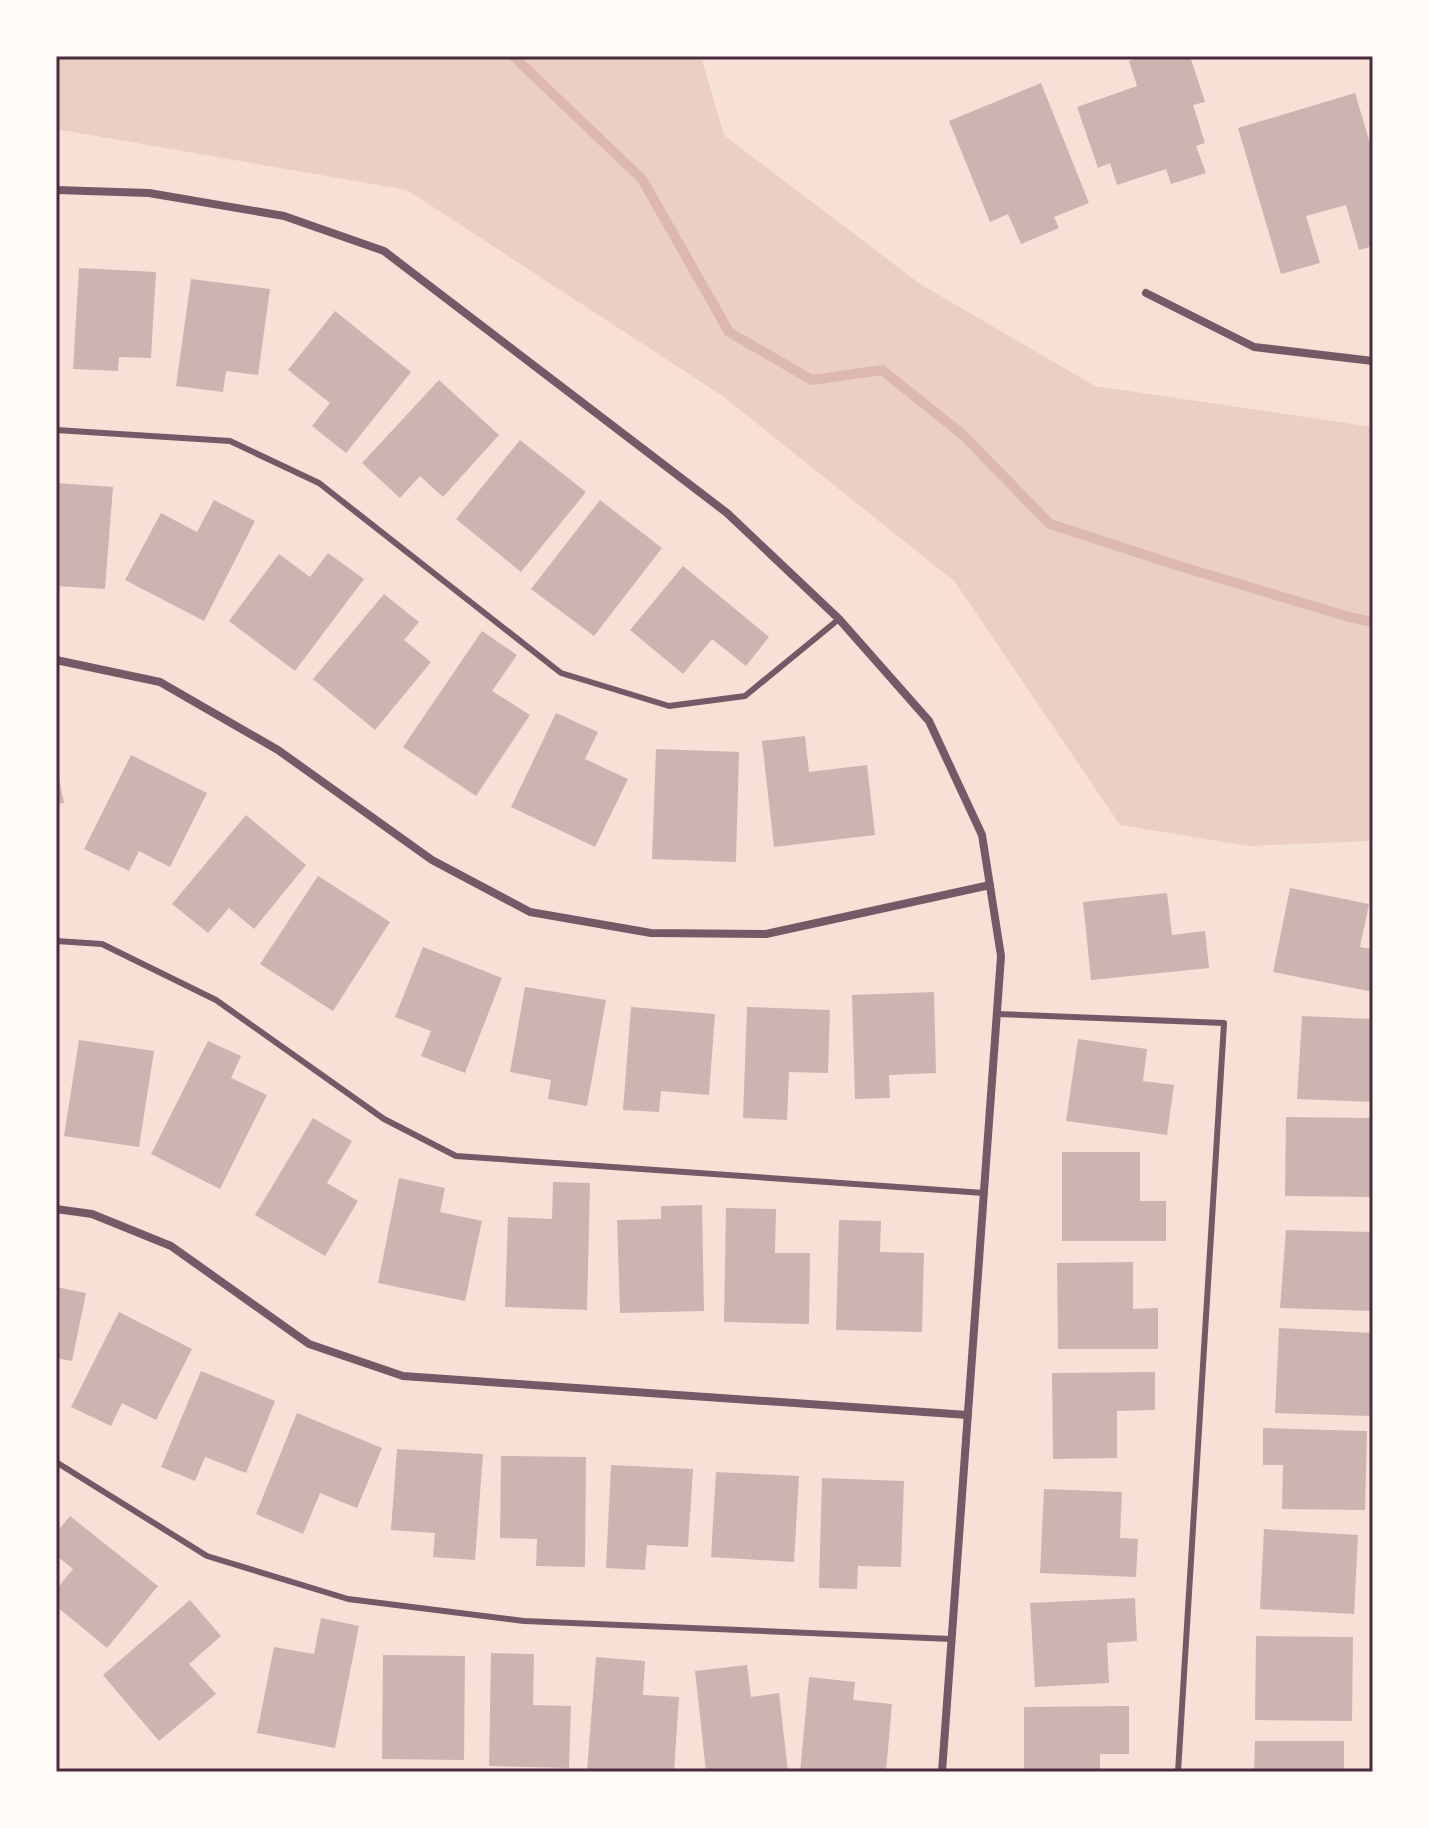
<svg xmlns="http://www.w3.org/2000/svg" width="1429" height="1828" font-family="Rubik,sans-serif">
	<rect width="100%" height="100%" fill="#f7e1d7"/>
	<path fill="#ebcfc5" d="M 56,56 L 701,56 L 724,135 L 920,284 L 1095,386 L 1373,427 L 1373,841 L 1248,846 L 1120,825 L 955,582 L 721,395 L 407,190 L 56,129 Z"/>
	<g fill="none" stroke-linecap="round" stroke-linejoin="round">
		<path stroke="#dcb8b0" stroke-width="10" d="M 513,56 L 642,179 L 729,332 L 812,380 L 882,370 L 962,434 L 1050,524 L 1176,565 L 1349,617 L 1373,622"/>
	</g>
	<g fill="#ccb4b1">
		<path d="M 1144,56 L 1190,56 L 1205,102 L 1193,105 L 1205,143 L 1196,146 L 1206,173 L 1171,184 L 1166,169 L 1117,185 L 1110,163 L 1098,168 L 1077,107 L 1137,86 L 1129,61 Z"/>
		<path d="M 1041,83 L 1089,203 L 1054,217 L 1059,228 L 1021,244 L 1008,214 L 990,222 L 949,121 Z"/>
		<path d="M 1355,93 L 1373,153 L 1373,246 L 1359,250 L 1346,205 L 1306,216 L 1320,263 L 1281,274 L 1238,128 Z"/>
		<path d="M 79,268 L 156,272 L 151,358 L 119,357 L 118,371 L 73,369 Z"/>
		<path d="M 191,279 L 270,289 L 258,375 L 226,371 L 223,392 L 176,386 Z"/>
		<path d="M 335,311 L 411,372 L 346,453 L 312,426 L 330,403 L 288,370 Z"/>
		<path d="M 439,380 L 499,435 L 443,497 L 420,476 L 400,498 L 362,463 Z"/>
		<path d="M 520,440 L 586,492 L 521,572 L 456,519 Z"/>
		<path d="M 56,483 L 113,487 L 105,589 L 56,586 Z"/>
		<path d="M 214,500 L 255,521 L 204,621 L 125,580 L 161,513 L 197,532 Z"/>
		<path d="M 600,500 L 662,548 L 594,636 L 531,589 Z"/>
		<path d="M 328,553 L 364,579 L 295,671 L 229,621 L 279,554 L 310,577 Z"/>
		<path d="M 683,566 L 769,637 L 746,666 L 712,639 L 683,674 L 630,630 Z"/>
		<path d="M 384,594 L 419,622 L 404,640 L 431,662 L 375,730 L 313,679 Z"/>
		<path d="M 482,631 L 517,655 L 492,691 L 530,715 L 476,796 L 403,747 Z"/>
		<path d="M 556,713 L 598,732 L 585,759 L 628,779 L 595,847 L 511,807 Z"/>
		<path d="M 805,736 L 809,772 L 867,765 L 875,835 L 774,847 L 762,741 Z"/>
		<path d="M 656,749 L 739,752 L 736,862 L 652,859 Z"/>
		<path d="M 131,755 L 207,793 L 170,867 L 139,851 L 129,871 L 84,849 Z"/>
		<path d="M 56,765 L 64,803 L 56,804 Z"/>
		<path d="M 246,815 L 306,865 L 254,929 L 229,908 L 208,933 L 172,904 Z"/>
		<path d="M 318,876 L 390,922 L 333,1011 L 260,964 Z"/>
		<path d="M 1290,888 L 1369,904 L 1360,947 L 1373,949 L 1373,992 L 1273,972 Z"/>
		<path d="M 1167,893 L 1172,935 L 1205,931 L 1209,968 L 1091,980 L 1083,902 Z"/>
		<path d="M 423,947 L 502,978 L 465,1073 L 421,1056 L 431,1031 L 395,1017 Z"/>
		<path d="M 525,987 L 606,1000 L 587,1106 L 548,1099 L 551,1080 L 510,1072 Z"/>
		<path d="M 934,992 L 936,1073 L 889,1075 L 890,1098 L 855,1099 L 852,995 Z"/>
		<path d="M 631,1007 L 715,1014 L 709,1095 L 661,1091 L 659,1112 L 623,1110 Z"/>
		<path d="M 747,1007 L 830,1010 L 828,1073 L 789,1072 L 787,1120 L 743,1118 Z"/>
		<path d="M 1302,1016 L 1373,1019 L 1373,1102 L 1297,1099 Z"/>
		<path d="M 1078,1039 L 1147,1049 L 1143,1081 L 1174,1085 L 1167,1135 L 1066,1121 Z"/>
		<path d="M 79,1040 L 154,1051 L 139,1147 L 64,1136 Z"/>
		<path d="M 208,1041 L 241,1056 L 231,1078 L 267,1095 L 220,1189 L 151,1154 Z"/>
		<path d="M 1286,1117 L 1373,1118 L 1373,1197 L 1285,1196 Z"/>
		<path d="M 313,1118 L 352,1141 L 327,1183 L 358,1201 L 325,1256 L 255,1215 Z"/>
		<path d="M 1062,1152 L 1140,1152 L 1140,1201 L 1166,1201 L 1166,1241 L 1062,1241 Z"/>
		<path d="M 399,1178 L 445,1188 L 440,1212 L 482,1221 L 465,1301 L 378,1283 Z"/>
		<path d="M 553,1182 L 590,1183 L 587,1310 L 505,1307 L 508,1217 L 552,1219 Z"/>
		<path d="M 702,1205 L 704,1311 L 620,1313 L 617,1220 L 661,1219 L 661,1206 Z"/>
		<path d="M 726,1208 L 776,1209 L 775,1253 L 810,1253 L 809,1324 L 724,1322 Z"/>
		<path d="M 839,1220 L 881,1221 L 880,1252 L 924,1253 L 922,1332 L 836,1330 Z"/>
		<path d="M 1286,1230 L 1373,1232 L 1373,1311 L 1280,1308 Z"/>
		<path d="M 1133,1262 L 1133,1309 L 1158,1308 L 1158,1349 L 1058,1349 L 1057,1263 Z"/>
		<path d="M 56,1287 L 86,1293 L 72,1361 L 56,1358 Z"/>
		<path d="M 119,1312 L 192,1349 L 156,1420 L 122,1403 L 111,1426 L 71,1407 Z"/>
		<path d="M 1279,1328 L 1373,1333 L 1370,1416 L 1275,1413 Z"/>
		<path d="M 201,1371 L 275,1401 L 246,1473 L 205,1457 L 195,1481 L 161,1467 Z"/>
		<path d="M 1155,1372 L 1155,1410 L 1117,1411 L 1117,1458 L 1053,1459 L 1052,1373 Z"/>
		<path d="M 297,1413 L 382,1448 L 357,1508 L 320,1493 L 303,1534 L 256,1514 Z"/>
		<path d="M 1263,1428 L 1367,1431 L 1365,1510 L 1282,1509 L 1283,1465 L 1263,1465 Z"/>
		<path d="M 397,1449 L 483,1454 L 475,1560 L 433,1557 L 435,1533 L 391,1530 Z"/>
		<path d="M 501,1456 L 586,1457 L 585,1567 L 536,1566 L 537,1539 L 500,1538 Z"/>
		<path d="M 611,1465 L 693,1469 L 688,1547 L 647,1545 L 645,1570 L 606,1568 Z"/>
		<path d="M 716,1472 L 799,1476 L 794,1562 L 711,1557 Z"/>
		<path d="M 822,1478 L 904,1481 L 901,1567 L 858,1566 L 857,1589 L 819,1588 Z"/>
		<path d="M 1044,1489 L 1122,1492 L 1120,1538 L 1138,1539 L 1136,1577 L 1040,1573 Z"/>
		<path d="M 70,1516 L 158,1586 L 107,1648 L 56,1606 L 56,1590 L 73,1569 L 56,1555 L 56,1533 Z"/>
		<path d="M 1264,1529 L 1358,1535 L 1354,1614 L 1260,1609 Z"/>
		<path d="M 1135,1598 L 1137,1641 L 1107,1643 L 1109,1683 L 1035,1687 L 1030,1603 Z"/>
		<path d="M 190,1600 L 221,1636 L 189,1664 L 216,1694 L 159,1741 L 103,1675 Z"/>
		<path d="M 321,1618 L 359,1626 L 335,1748 L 257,1733 L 274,1647 L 314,1654 Z"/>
		<path d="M 1256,1636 L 1353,1637 L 1352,1721 L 1255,1720 Z"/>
		<path d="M 491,1653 L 534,1654 L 533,1705 L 571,1706 L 569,1768 L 489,1766 Z"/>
		<path d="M 383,1655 L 465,1656 L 464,1760 L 382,1759 Z"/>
		<path d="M 596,1657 L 645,1661 L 643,1695 L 679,1697 L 674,1772 L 587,1770 Z"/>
		<path d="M 747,1665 L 751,1697 L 779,1693 L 788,1772 L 706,1772 L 695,1671 Z"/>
		<path d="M 809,1677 L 855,1682 L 853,1700 L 892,1704 L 886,1772 L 800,1772 Z"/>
		<path d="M 1129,1706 L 1129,1754 L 1100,1754 L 1100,1772 L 1024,1772 L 1024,1707 Z"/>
		<path d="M 1255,1741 L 1344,1741 L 1344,1772 L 1254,1772 Z"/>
	</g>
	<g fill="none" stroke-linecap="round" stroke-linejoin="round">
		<g stroke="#755966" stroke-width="6">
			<path d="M 56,430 L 230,441 L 319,483 L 561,673 L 669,706 L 745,696 L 839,619"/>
			<path d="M 56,941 L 102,944 L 216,1000 L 384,1119 L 456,1156 L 984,1193"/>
			<path d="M 997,1014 L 1224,1023 L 1178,1772"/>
			<path d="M 56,1462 L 207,1556 L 348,1599 L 524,1621 L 951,1639"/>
		</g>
		<g stroke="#755966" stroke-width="8">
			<path d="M 56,190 L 149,193 L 284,216 L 384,251 L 727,513 L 839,619 L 929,721 L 982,835 L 1001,956 L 942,1772"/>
			<path d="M 1146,293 L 1254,347 L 1373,361"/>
			<path d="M 56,660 L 160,682 L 278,750 L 432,860 L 530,912 L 651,933 L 766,934 L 990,885"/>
			<path d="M 56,1209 L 92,1214 L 171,1246 L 309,1344 L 403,1376 L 968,1415"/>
		</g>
	</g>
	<rect width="1429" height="1828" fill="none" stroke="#fffaf5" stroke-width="116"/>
	<rect x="58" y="58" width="1313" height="1712" fill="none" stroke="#4a2c40" stroke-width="3"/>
</svg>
